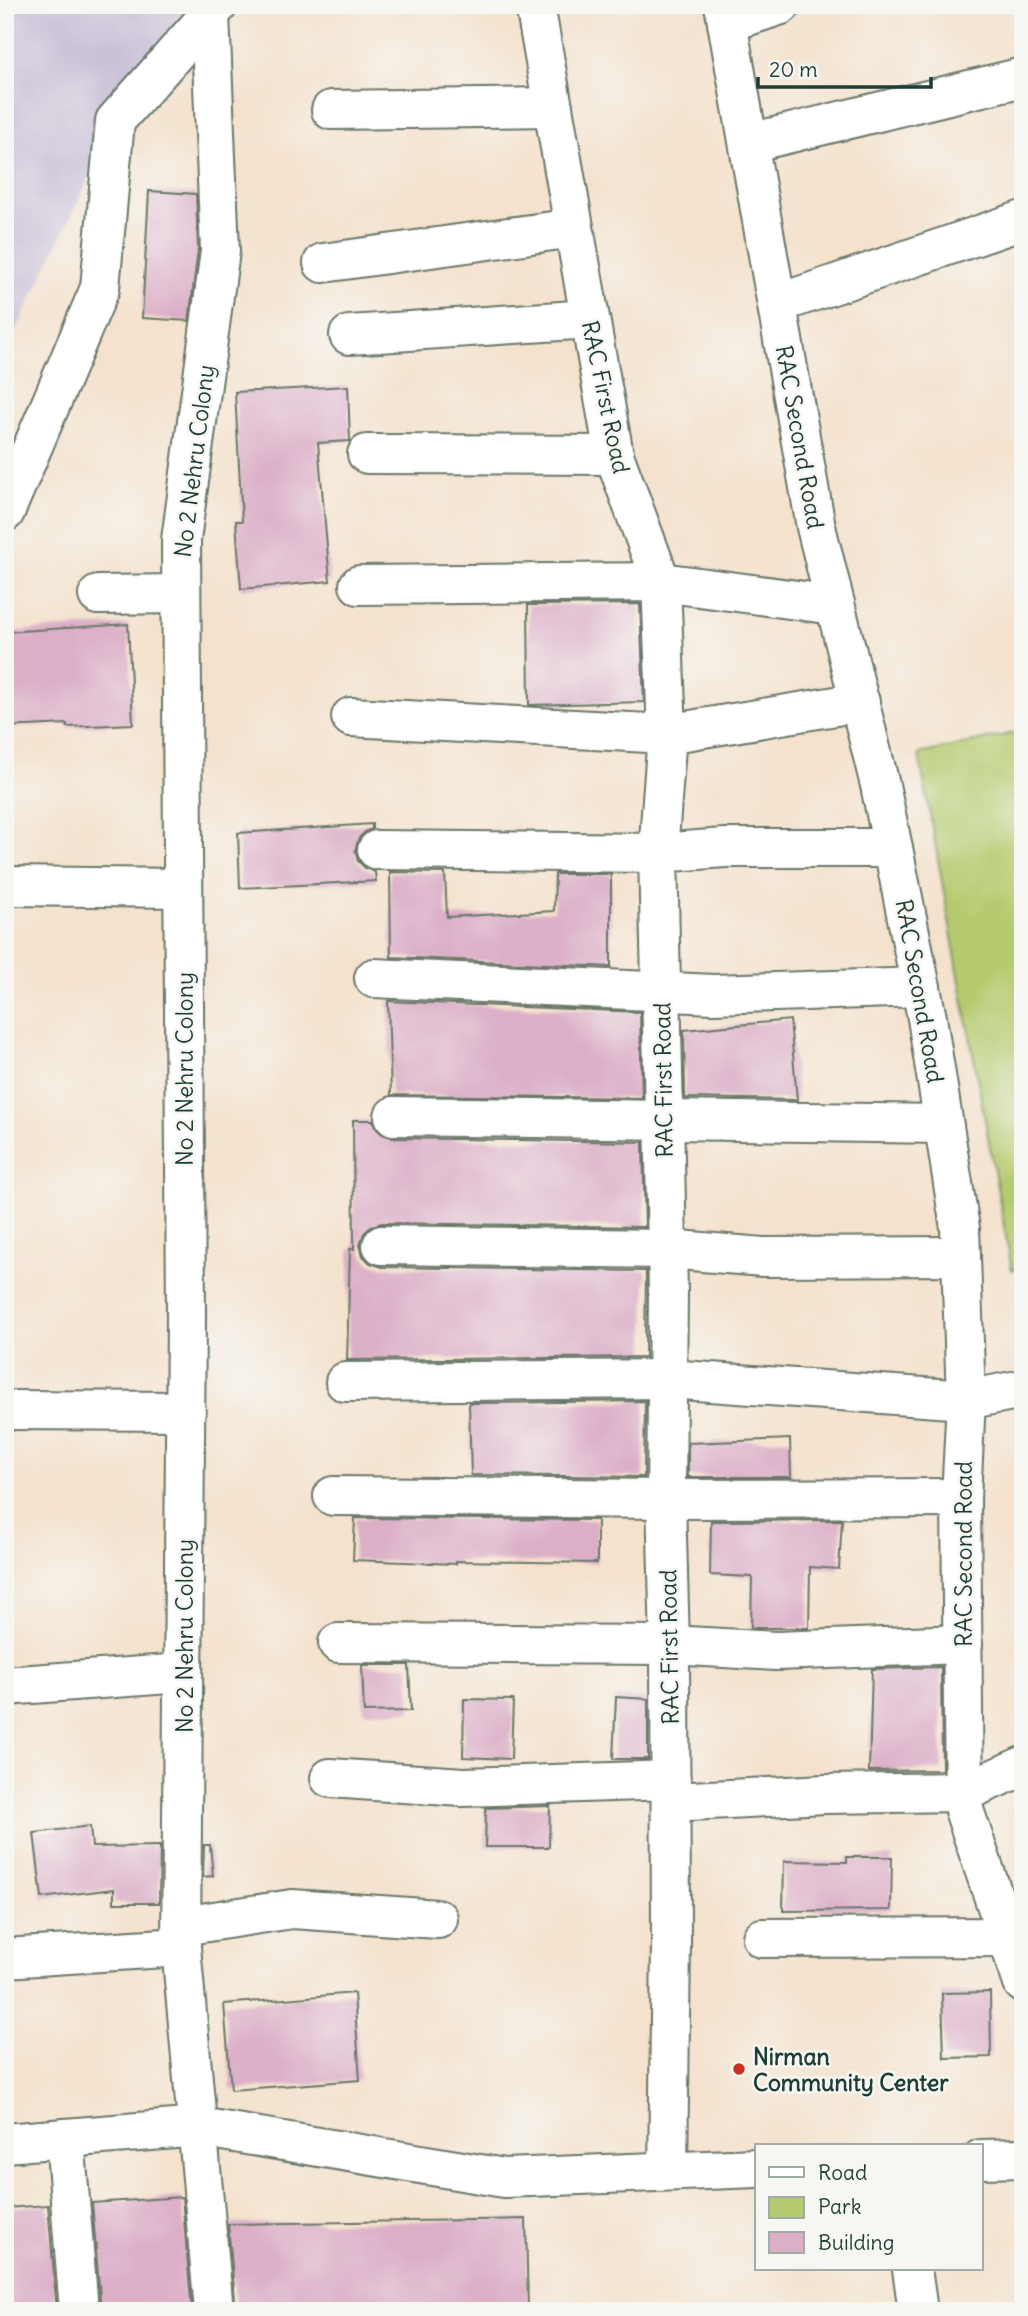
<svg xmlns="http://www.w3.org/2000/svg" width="1028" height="2316" font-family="Delius,sans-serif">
	<rect width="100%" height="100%" fill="#f6f6f2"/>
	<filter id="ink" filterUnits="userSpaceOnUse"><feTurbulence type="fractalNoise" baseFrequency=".0143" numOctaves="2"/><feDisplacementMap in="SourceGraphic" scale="14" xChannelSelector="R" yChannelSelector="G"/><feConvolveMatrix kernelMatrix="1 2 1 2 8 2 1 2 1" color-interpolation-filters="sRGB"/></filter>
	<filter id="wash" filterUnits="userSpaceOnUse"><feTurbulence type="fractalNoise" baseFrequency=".00686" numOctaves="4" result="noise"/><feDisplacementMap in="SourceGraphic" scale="28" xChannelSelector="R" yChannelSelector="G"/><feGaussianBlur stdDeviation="1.57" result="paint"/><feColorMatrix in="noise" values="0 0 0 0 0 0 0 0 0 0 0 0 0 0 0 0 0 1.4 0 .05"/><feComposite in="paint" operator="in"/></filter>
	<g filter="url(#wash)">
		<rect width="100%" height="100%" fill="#f4e2cd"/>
		<path fill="#c9bfd7" d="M 5,5 L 227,5 L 91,174 L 5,354 Z"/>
		<path fill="#b6cb6f" stroke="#6a8452" stroke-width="2" d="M 1023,731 L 1023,1268 L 1012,1270 L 919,754 Z"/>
		<g id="blocks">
			<g fill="#dcafc7">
				<path d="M 149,191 L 196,194 L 198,250 L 189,321 L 142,318 Z"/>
				<path d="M 348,386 L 350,441 L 318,443 L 330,581 L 241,589 L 236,521 L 242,521 L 235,392 Z"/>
				<path d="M 640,604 L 644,702 L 529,705 L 528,605 Z"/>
				<path d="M 128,624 L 133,724 L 67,727 L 67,724 L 5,727 L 5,632 Z"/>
				<path d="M 372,824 L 372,829 L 366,831 L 359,838 L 355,850 L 358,861 L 365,868 L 375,872 L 376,881 L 240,888 L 238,833 Z"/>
				<path d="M 390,872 L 445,873 L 447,917 L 554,911 L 555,874 L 611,874 L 611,967 L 391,957 Z"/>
				<path d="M 388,1001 L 640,1012 L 642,1098 L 391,1095 Z"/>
				<path d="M 790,1020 L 797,1100 L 685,1098 L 684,1030 Z"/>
				<path d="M 353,1120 L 373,1120 L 375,1127 L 382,1134 L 394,1138 L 643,1142 L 645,1227 L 382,1223 L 372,1226 L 364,1233 L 360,1245 L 363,1256 L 370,1263 L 382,1267 L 646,1271 L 645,1357 L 347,1360 L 350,1249 L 354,1249 Z"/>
				<path d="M 645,1401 L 644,1477 L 471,1475 L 469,1403 Z"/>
				<path d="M 790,1439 L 791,1477 L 688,1477 L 688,1443 Z"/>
				<path d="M 355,1518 L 597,1520 L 597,1563 L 456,1561 L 456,1564 L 353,1560 Z"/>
				<path d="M 842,1520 L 839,1569 L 810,1567 L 809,1628 L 751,1628 L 752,1577 L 710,1575 L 711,1521 Z"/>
				<path d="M 362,1665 L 409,1665 L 411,1711 L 364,1712 Z"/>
				<path d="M 941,1667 L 942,1770 L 869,1771 L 872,1669 Z"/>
				<path d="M 616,1697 L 648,1699 L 648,1759 L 613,1759 Z"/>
				<path d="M 464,1699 L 513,1700 L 511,1759 L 463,1757 Z"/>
				<path d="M 550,1806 L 549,1847 L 485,1847 L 486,1808 Z"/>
				<path d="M 90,1826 L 92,1847 L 160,1846 L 159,1903 L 114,1903 L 114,1889 L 42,1898 L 34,1833 Z"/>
				<path d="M 204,1845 L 210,1845 L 213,1876 L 203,1877 Z"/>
				<path d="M 847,1857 L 892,1857 L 891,1910 L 783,1911 L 784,1861 L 847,1862 Z"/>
				<path d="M 990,1992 L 991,2057 L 944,2058 L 942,1993 Z"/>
				<path d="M 354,1993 L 360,2080 L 231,2090 L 224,2004 Z"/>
				<path d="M 182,2197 L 192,2311 L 101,2311 L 92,2203 Z"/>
				<path d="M 48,2205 L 57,2311 L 5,2311 L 5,2208 Z"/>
				<path d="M 526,2219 L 528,2311 L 236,2311 L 228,2224 Z"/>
			</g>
		</g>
	</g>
	<g filter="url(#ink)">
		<use href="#blocks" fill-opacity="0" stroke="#6a776a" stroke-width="2"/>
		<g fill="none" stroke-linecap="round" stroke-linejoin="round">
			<g stroke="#6a776a" stroke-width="42">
				<g id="minor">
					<path d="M 535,5 L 614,455 L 661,582 L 667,734 L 658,853 L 668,1292 L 666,1499 L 670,1645 L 671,1944 L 668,2171"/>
					<path d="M 724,5 L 816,527 L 880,785 L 893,848 L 927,1018 L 960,1228 L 966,1400 L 961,1498 L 964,1810 L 1023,1983"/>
					<path d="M 210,14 L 220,251 L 181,540 L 186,1316 L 181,1947 L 214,2311"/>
					<path d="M 727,23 L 781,5"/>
					<path d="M 331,110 L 553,107"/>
					<path d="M 749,143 L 1019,78"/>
					<path d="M 323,263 L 574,228"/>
					<path d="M 777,304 L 1023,220"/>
					<path d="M 349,335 L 590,319"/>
					<path d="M 367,454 L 614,455"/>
					<path d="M 5,512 L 100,288 L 115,121 L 218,5"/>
					<path d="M 359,585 L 661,582 L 835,605"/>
					<path d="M 98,595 L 181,594"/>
					<path d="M 351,717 L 667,734 L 860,702"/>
					<path d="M 377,850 L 658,853 L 725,848 L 893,848"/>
					<path d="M 5,886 L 183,888"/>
					<path d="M 374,978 L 714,994 L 921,987"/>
					<path d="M 394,1116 L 943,1124"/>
					<path d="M 382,1245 L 667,1249 L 763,1257 L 961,1256"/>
					<path d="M 345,1382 L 668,1379 L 966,1400 L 1023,1389"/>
					<path d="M 5,1410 L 186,1411"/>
					<path d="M 333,1496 L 666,1499 L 961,1498"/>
					<path d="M 338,1643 L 670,1645 L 776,1651 L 963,1644"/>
					<path d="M 5,1686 L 183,1673"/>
					<path d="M 330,1778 L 463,1787 L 671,1780"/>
					<path d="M 671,1802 L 825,1794 L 964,1792 L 1023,1766"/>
					<path d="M 182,1926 L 292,1909 L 438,1919"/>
					<path d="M 762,1938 L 1023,1937"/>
					<path d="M 5,1958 L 181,1947"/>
					<path d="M 65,2138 L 79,2311"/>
					<path d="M 5,2143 L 199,2127 L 504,2178 L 757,2168"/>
					<path d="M 981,2159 L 1023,2158"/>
					<path d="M 912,2269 L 918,2311"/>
				</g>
			</g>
			<use href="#minor" stroke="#fff" stroke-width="38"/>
		</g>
	</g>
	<circle fill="#c8321e" stroke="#f6f6f2" stroke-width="2.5" cx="739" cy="2069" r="7"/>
	<g text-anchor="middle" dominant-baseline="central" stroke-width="5" stroke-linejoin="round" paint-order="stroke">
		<g font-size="23" fill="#1f3d34" stroke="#f6f6f2">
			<text transform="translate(606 397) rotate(78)">RAC First Road</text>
			<text transform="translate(800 437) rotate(80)">RAC Second Road</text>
			<text transform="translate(194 461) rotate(-83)">No 2 Nehru Colony</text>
			<text transform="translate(920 991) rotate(80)">RAC Second Road</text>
			<text transform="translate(184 1069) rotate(-90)">No 2 Nehru Colony</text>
			<text transform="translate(663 1080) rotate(-91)">RAC First Road</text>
			<text transform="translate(963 1554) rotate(-90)">RAC Second Road</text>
			<text transform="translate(184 1636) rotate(-90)">No 2 Nehru Colony</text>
			<text transform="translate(669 1647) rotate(-91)">RAC First Road</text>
		</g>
		<g font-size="23" font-weight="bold" fill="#1f3d34" stroke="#f6f6f2" text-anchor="start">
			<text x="753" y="2056">Nirman<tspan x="753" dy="26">Community Center</tspan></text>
		</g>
	</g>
	<rect width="1028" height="2316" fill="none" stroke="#f6f6f2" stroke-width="28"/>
	<rect x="755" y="2144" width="228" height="126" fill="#f6f6f2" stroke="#a0aca6" stroke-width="2"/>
	<rect x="769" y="2167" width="35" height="10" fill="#ffffff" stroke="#a0aca6" stroke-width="2"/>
	<text x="818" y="2180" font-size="21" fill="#1f3d34">Road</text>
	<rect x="769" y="2197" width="35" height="21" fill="#b6cb6f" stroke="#a0aca6" stroke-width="2"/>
	<text x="818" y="2214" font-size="21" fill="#1f3d34">Park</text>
	<rect x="769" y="2232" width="35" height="21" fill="#dcafc7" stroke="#a0aca6" stroke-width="2"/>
	<text x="818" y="2250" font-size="21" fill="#1f3d34">Building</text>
	<path d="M758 77v10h173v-10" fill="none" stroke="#1f3d34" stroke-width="3.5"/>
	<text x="769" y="77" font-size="21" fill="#1f3d34" stroke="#f6f6f2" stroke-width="5" paint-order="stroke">20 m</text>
</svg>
